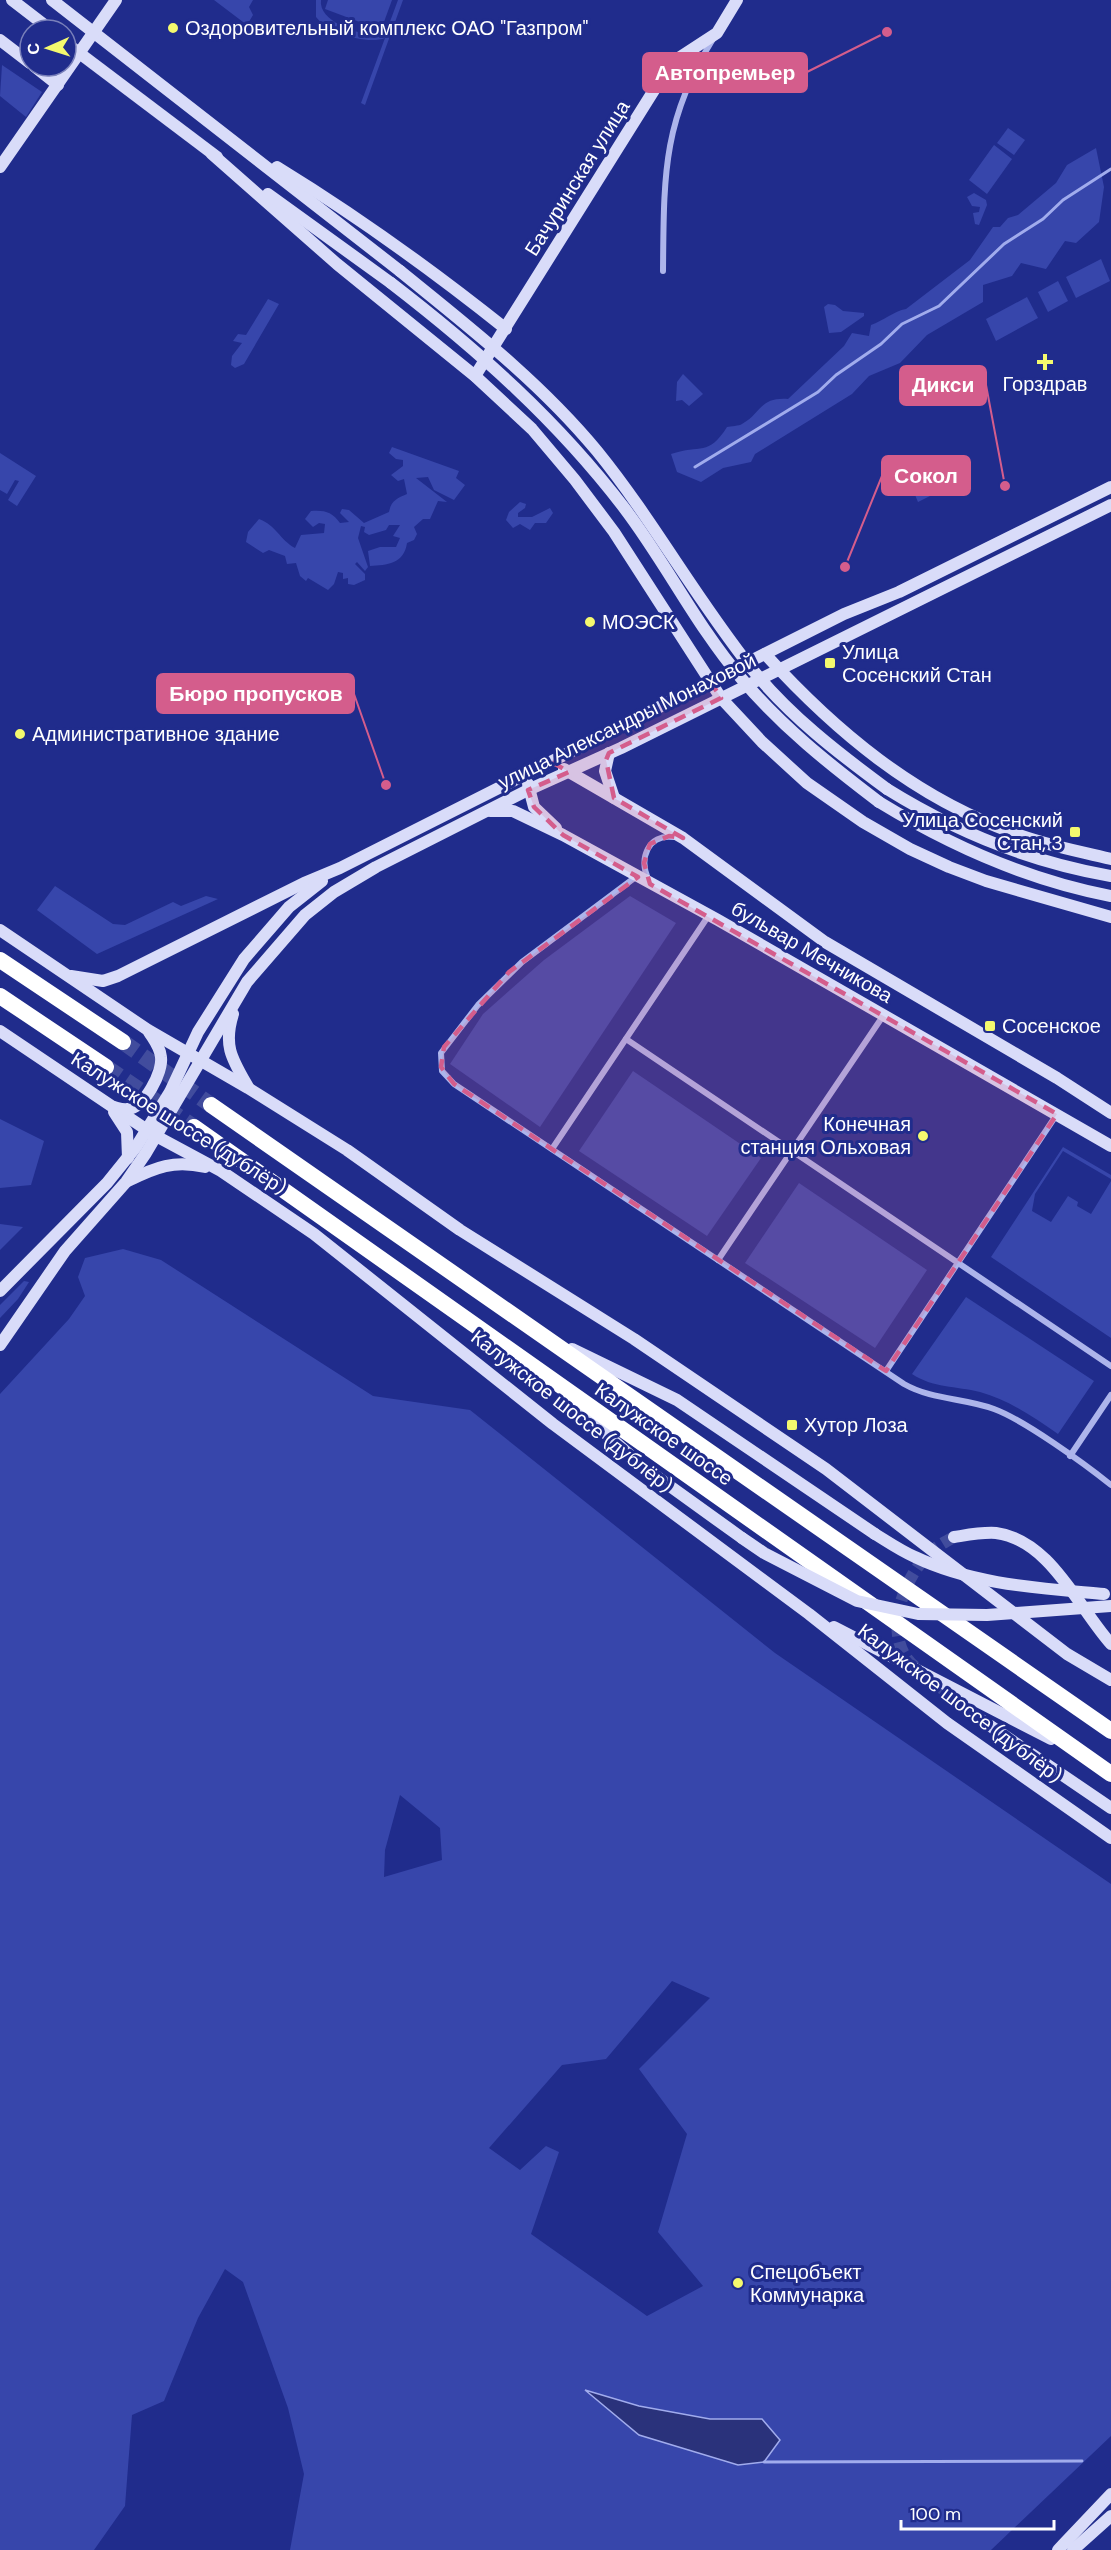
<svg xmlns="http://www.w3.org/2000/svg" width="1111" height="2550" font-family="'DM Sans',sans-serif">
	<rect width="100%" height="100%" fill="#202c8c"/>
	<g fill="#3746ab" fill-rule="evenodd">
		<path d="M 214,0 L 253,0 L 249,7 L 253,15 L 247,25 Z"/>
		<path d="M 316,0 L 321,0 C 318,21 357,34 374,35 L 388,27 L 398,0 L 403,0 L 365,105 L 361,103 L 385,38 C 367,45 328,33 316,17 Z"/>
		<path d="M 328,0 L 392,0 L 381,30 L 325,9 Z"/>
		<path d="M 2,65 L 42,92 L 26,117 L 0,96 Z"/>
		<path d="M 1008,128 L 1025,140 L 1014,155 L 997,143 Z"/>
		<path d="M 994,145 L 1012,159 L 987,194 L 969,180 Z"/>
		<path d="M 1096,148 L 1104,187 L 1099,222 L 1076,243 L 1065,241 L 1046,269 L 1021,263 L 1012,276 L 983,285 L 983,302 L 927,335 L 900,363 L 869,376 L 852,394 L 755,454 L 751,462 L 723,468 L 701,482 L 677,472 L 671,454 C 701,444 708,457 727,427 C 731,426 739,426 742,424 C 761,414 759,397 788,399 L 844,346 L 852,333 L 869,336 L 871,325 C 883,321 894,311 906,309 L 970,260 L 993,227 L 1000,227 L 1008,218 L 1018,215 L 1056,183 L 1067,165 Z"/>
		<path d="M 974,193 L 986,200 L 987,205 L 979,225 L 975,224 L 973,213 L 979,212 L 980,207 L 972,206 L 967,197 Z"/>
		<path d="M 1101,259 L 1110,281 L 1076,298 L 1066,277 Z"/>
		<path d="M 1058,281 L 1068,301 L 1048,312 L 1038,292 Z"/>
		<path d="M 1027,297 L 1038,318 L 996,341 L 986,319 Z"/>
		<path d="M 268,299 L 279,304 L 244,364 L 235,368 L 231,365 L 232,356 L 242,343 L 233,341 L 238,334 L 246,335 Z"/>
		<path d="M 828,304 L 835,305 L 843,311 L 864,313 L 864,316 L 841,332 L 829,333 L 824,307 Z"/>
		<path d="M 683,374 L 703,394 L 689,406 L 682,400 L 676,401 L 677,382 Z"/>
		<path d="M 392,447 L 459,471 L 456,478 L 465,485 L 454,500 L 434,490 L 428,477 L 416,478 L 447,502 L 438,501 L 430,519 L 423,519 L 414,527 L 417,534 L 414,540 L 407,543 C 404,564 387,565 370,566 L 368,551 L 380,547 L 396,547 L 400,538 L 393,536 L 400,525 L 389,525 L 386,530 L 369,535 L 364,532 L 365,527 L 361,526 L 358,538 L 368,567 L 365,571 L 357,562 L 355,564 L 365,574 L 365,580 L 354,585 L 348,584 L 348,578 L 343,579 L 343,573 L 338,572 L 334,584 L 328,590 L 308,578 L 306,581 L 300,576 L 296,563 L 287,564 L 285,556 L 269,550 L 263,553 L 246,542 L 248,532 L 259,519 C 276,525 280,540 295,548 L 301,535 L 324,533 L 325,524 L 319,523 L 313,527 L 305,519 L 311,511 C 325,510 332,512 340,523 L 349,522 L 340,513 L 342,509 L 349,510 L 364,523 L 389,512 C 391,501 397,498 407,494 L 404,479 L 398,481 L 391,475 L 403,466 L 403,460 L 396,459 L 389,453 Z"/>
		<path d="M 0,453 L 36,476 L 17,506 L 8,500 L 19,481 L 15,480 L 7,494 L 0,490 Z"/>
		<path d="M 933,479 L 940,491 L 918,502 L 913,490 Z"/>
		<path d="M 520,502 L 526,504 L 525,508 L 518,513 L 518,517 L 532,517 L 550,508 L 553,513 L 546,523 L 535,523 L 530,530 L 520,524 L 513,528 L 506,520 L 509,512 Z"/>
		<path d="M 55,886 L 113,924 L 125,925 L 173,902 L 181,906 L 206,896 L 218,899 L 97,954 L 37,910 Z"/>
		<path d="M 630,896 L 676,923 L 540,1127 L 450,1064 L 483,1014 L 544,960 Z"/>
		<path d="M 633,1071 L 761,1158 L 707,1236 L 579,1151 Z"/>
		<path d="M 0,1119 L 44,1141 L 31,1185 L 0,1188 Z"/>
		<path d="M 1063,1147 L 1111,1175 L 1111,1179 L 1063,1151 L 1035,1194 L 1032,1211 L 1051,1222 L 1068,1196 L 1078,1202 L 1077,1206 L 1091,1214 L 1111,1181 L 1111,1338 L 991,1257 Z"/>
		<path d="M 799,1183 L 927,1270 L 875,1348 L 745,1263 Z"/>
		<path d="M 0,1224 L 23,1227 L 0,1250 Z"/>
		<path d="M 123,1249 L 161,1260 L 373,1396 L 470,1410 L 775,1653 L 1111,1884 L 1111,2436 L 991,2550 L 290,2550 L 304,2474 L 288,2408 L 243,2282 L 225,2269 L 198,2318 L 164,2401 L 132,2415 L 125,2506 L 94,2550 L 0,2550 L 0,1394 L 69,1319 L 85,1296 L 78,1277 L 85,1258 ZM 400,1795 L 440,1828 L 442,1860 L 384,1877 L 385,1850 ZM 672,1981 L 710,1998 L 639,2069 L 687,2134 L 658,2232 L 703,2286 L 647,2316 L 531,2234 L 559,2152 L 546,2146 L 520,2170 L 489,2148 L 562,2065 L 606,2059 Z"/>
		<path d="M 24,1281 L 29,1282 L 18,1299 L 0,1318 L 0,1305 Z"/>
		<path d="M 966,1297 L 1094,1381 L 1058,1434 C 1033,1417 1009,1400 980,1392 C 956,1386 933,1388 912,1374 Z"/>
	</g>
	<path fill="#2a327b" stroke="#a1aced" stroke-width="1.5" d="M 585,2390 L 639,2406 L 710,2419 L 762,2419 L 780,2440 L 764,2462 L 738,2465 L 639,2435 Z"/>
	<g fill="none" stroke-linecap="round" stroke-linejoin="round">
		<g stroke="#a1aced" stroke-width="3">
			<path d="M 695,467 L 818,392 L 836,375 L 881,344 L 902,324 L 939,306 L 1004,244 L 1043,219 L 1063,200 L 1111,169"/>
			<path d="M 764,2462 L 1082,2461"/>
		</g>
		<g stroke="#414c9d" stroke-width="12" stroke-dasharray="12 6" stroke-linecap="butt">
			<path d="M 915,1667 C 883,1641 900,1586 924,1559 C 932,1549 943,1543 954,1537"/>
			<path d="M 934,1682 L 983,1721"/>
		</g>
		<g stroke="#414c9d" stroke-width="16" stroke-dasharray="16 8" stroke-linecap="butt">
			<path d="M 123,1042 L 211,1105"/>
			<path d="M 106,1067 L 194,1127"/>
		</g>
		<g stroke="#adb5eb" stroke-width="6">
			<path d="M 663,271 C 664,177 662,121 713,39"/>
			<path d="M 637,876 L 522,962 L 478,1005 L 441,1053 L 442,1071 L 454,1084 L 904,1384 C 932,1400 964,1398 994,1409 C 1024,1420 1085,1464 1111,1485"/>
			<path d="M 648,879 C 639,858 648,834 673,837"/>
			<path d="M 626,1039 L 1111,1366"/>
			<path d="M 552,1149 L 709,915"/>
			<path d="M 718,1260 L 883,1016"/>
			<path d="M 886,1371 L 1057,1114"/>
			<path d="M 1070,1456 L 1111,1395"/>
		</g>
		<g stroke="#d9dcf9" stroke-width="12">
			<path d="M 12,0 L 51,30"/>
			<path d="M 52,0 L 400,271"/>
			<path d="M 0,40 L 30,63"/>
			<path d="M 66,43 L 217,157"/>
			<path d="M 34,66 L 58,85"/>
			<path d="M 212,154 L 337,264 L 475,376 L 532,429 L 575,480 L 614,532 L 721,698 L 762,742 L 807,783 L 863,822 L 910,849 L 949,867 L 986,881 L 1111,917"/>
			<path d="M 0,167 L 116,0"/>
			<path d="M 277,167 C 357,216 432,270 506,329"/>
			<path d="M 268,194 L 391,283"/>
			<path d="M 475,376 L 671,63 L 717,33 L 737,0"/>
			<path d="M 765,654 C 835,731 915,798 1014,833 C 1045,845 1079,851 1111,859"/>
			<path d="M 609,753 L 605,771 L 614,798"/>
			<path d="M 564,769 L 683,838 L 825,942 L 1057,1078 L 1111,1113"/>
			<path d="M 528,784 L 534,807 L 556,828"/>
			<path d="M 887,789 C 956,832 1030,862 1111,876"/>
			<path d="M 879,802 C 951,846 1027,880 1111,896"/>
			<path d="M 490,811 L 513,811 L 563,835 L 718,920 L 1111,1146"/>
			<path d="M 0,930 L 148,1030 L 248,1088 L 347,1150 L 460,1230 L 634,1339 L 826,1469 L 1067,1654 L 1111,1680"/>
			<path d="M 71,976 L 103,981 L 118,976 L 304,883 L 340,868 L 844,614 L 899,592 L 1111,487"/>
			<path d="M 233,1014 C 223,1046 232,1059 248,1087"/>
			<path d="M 0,1031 L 156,1136 L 221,1171 L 314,1234 L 553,1424 L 809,1614 L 947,1723 L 1111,1838"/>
			<path d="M 114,1107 C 118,1108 123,1110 128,1109 C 145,1107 163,1072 161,1057 C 160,1047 154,1040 149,1032"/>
			<path d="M 114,1112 L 127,1132 L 128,1158"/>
			<path d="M 128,1181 C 156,1167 174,1160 205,1167"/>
			<path d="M 0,1291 L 107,1183 L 136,1147 L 170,1092 L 198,1032 L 244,959 L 289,907 L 322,881"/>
			<path d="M 0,1345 L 65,1251 L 126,1182 L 146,1153 L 247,982 L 305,915 L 334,892 L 376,867 L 528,790 L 621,748 L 1111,505"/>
			<path d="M 572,1349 L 677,1400 L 875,1534"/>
			<path d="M 564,1396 L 642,1466 L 742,1538"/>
			<path d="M 954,1537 C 967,1535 982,1532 996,1533 C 1050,1540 1078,1607 1111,1644"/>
			<path d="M 834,1627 L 1051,1739"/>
			<path d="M 983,1721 L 1111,1808"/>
			<path d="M 1058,2550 L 1111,2494"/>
			<path d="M 1073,2550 L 1111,2516"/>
		</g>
		<g stroke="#fff" stroke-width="16">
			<path d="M 0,960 L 123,1042"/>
			<path d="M 0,996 L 106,1067"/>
			<path d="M 211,1105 L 1111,1731"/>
			<path d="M 194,1127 L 1111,1774"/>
		</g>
		<g stroke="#d9dcf9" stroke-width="12">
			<path d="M 400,271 C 469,327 540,382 597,451 C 653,520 696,599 752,669 C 790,716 838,753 887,789"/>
			<path d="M 391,283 C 478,350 558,421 625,509 C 666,563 696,625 741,678 C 781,726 829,764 879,802"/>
			<path d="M 875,1534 C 888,1542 901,1551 915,1557 C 974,1585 1039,1588 1104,1594"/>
			<path d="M 742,1538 L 764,1553 L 857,1601 L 918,1614 L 987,1615 L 1111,1606"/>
		</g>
	</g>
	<path fill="#d45d8c" fill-opacity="0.2" stroke="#d45d8c" stroke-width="4.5" stroke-dasharray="12 8" stroke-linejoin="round" d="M 710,681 L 721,698 L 609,753 L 606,760 L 614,798 L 683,838 L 669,836 L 650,844 L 644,863 L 650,884 L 1057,1114 L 886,1371 L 454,1084 L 441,1067 L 444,1047 L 509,972 L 638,877 L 563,835 L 534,807 L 528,790 L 569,772 L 550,761 Z"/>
	<g fill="#f4f96e" stroke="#202c8c" stroke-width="2">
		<circle cx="173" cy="28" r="6"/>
		<path d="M1042 353h6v6h6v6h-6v6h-6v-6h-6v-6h6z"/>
		<circle cx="590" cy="622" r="6"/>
		<rect x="824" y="657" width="12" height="12" rx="3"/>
		<circle cx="20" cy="734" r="6"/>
		<rect x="1069" y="826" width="12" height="12" rx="3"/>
		<rect x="984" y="1020" width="12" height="12" rx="3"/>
		<circle cx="923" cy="1136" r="6"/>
		<rect x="786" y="1419" width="12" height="12" rx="3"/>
		<circle cx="738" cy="2283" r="6"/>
	</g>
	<g text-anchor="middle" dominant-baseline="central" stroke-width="6" stroke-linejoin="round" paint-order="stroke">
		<g font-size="20" fill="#fff" stroke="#202c8c" text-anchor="start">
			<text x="185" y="28">Оздоровительный комплекс ОАО "Газпром"</text>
			<text x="1045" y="384" text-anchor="middle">Горздрав</text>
			<text x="602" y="622">МОЭСК</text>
			<text x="842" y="652">Улица<tspan x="842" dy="23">Сосенский Стан</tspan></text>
			<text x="32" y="734">Административное здание</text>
			<text x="1063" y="820" text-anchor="end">Улица Сосенский<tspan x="1063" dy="23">Стан, 3</tspan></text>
			<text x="1002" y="1026">Сосенское</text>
			<text x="911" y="1124" text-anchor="end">Конечная<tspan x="911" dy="23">станция Ольховая</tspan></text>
			<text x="804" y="1425">Хутор Лоза</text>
			<text x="750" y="2272">Спецобъект<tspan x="750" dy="23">Коммунарка</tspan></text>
		</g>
		<g font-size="20" fill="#fff" stroke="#202c8c">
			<text transform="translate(577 178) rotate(-58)">Бачуринская улица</text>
			<text transform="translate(627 721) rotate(-26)">улица Александры Монаховой</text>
			<text transform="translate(812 952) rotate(30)">бульвар Мечникова</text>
			<text transform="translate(179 1123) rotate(32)">Калужское шоссе (дублёр)</text>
			<text transform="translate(572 1411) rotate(38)">Калужское шоссе (дублёр)</text>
			<text transform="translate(664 1434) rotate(35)">Калужское шоссе</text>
			<text transform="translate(960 1703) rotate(37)">Калужское шоссе (дублёр)</text>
		</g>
	</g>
	<path fill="none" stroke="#d45d8c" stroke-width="2" d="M887 32L807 72M1005 486L986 385M845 567L882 476M386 785L354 694"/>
	<g fill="#d45d8c" stroke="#202c8c" stroke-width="2">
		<circle cx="887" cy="32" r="6"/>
		<circle cx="1005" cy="486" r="6"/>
		<circle cx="845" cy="567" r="6"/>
		<circle cx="386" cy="785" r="6"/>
	</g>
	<g fill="#d45d8c" stroke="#d45d8c" stroke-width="2">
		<rect x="643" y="53" width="164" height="39" rx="6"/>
		<rect x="900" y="366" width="86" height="39" rx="6"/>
		<rect x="882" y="456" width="88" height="39" rx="6"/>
		<rect x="157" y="674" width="197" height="39" rx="6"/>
	</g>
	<g font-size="21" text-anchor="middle" font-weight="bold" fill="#fff">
		<text x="725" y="80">Автопремьер</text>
		<text x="943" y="392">Дикси</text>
		<text x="926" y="483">Сокол</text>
		<text x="256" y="701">Бюро пропусков</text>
	</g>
	<g transform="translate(48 48) rotate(267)"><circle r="28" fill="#202c8c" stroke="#7980ba" stroke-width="1.5"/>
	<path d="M0-4.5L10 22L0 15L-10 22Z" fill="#f4f96e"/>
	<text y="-9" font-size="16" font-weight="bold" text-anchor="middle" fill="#ffffff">С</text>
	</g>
	<path d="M901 2520v9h153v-9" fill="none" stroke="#ffffff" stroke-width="3"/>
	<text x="910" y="2520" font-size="18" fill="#ffffff" stroke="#202c8c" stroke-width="4.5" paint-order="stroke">100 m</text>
</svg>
